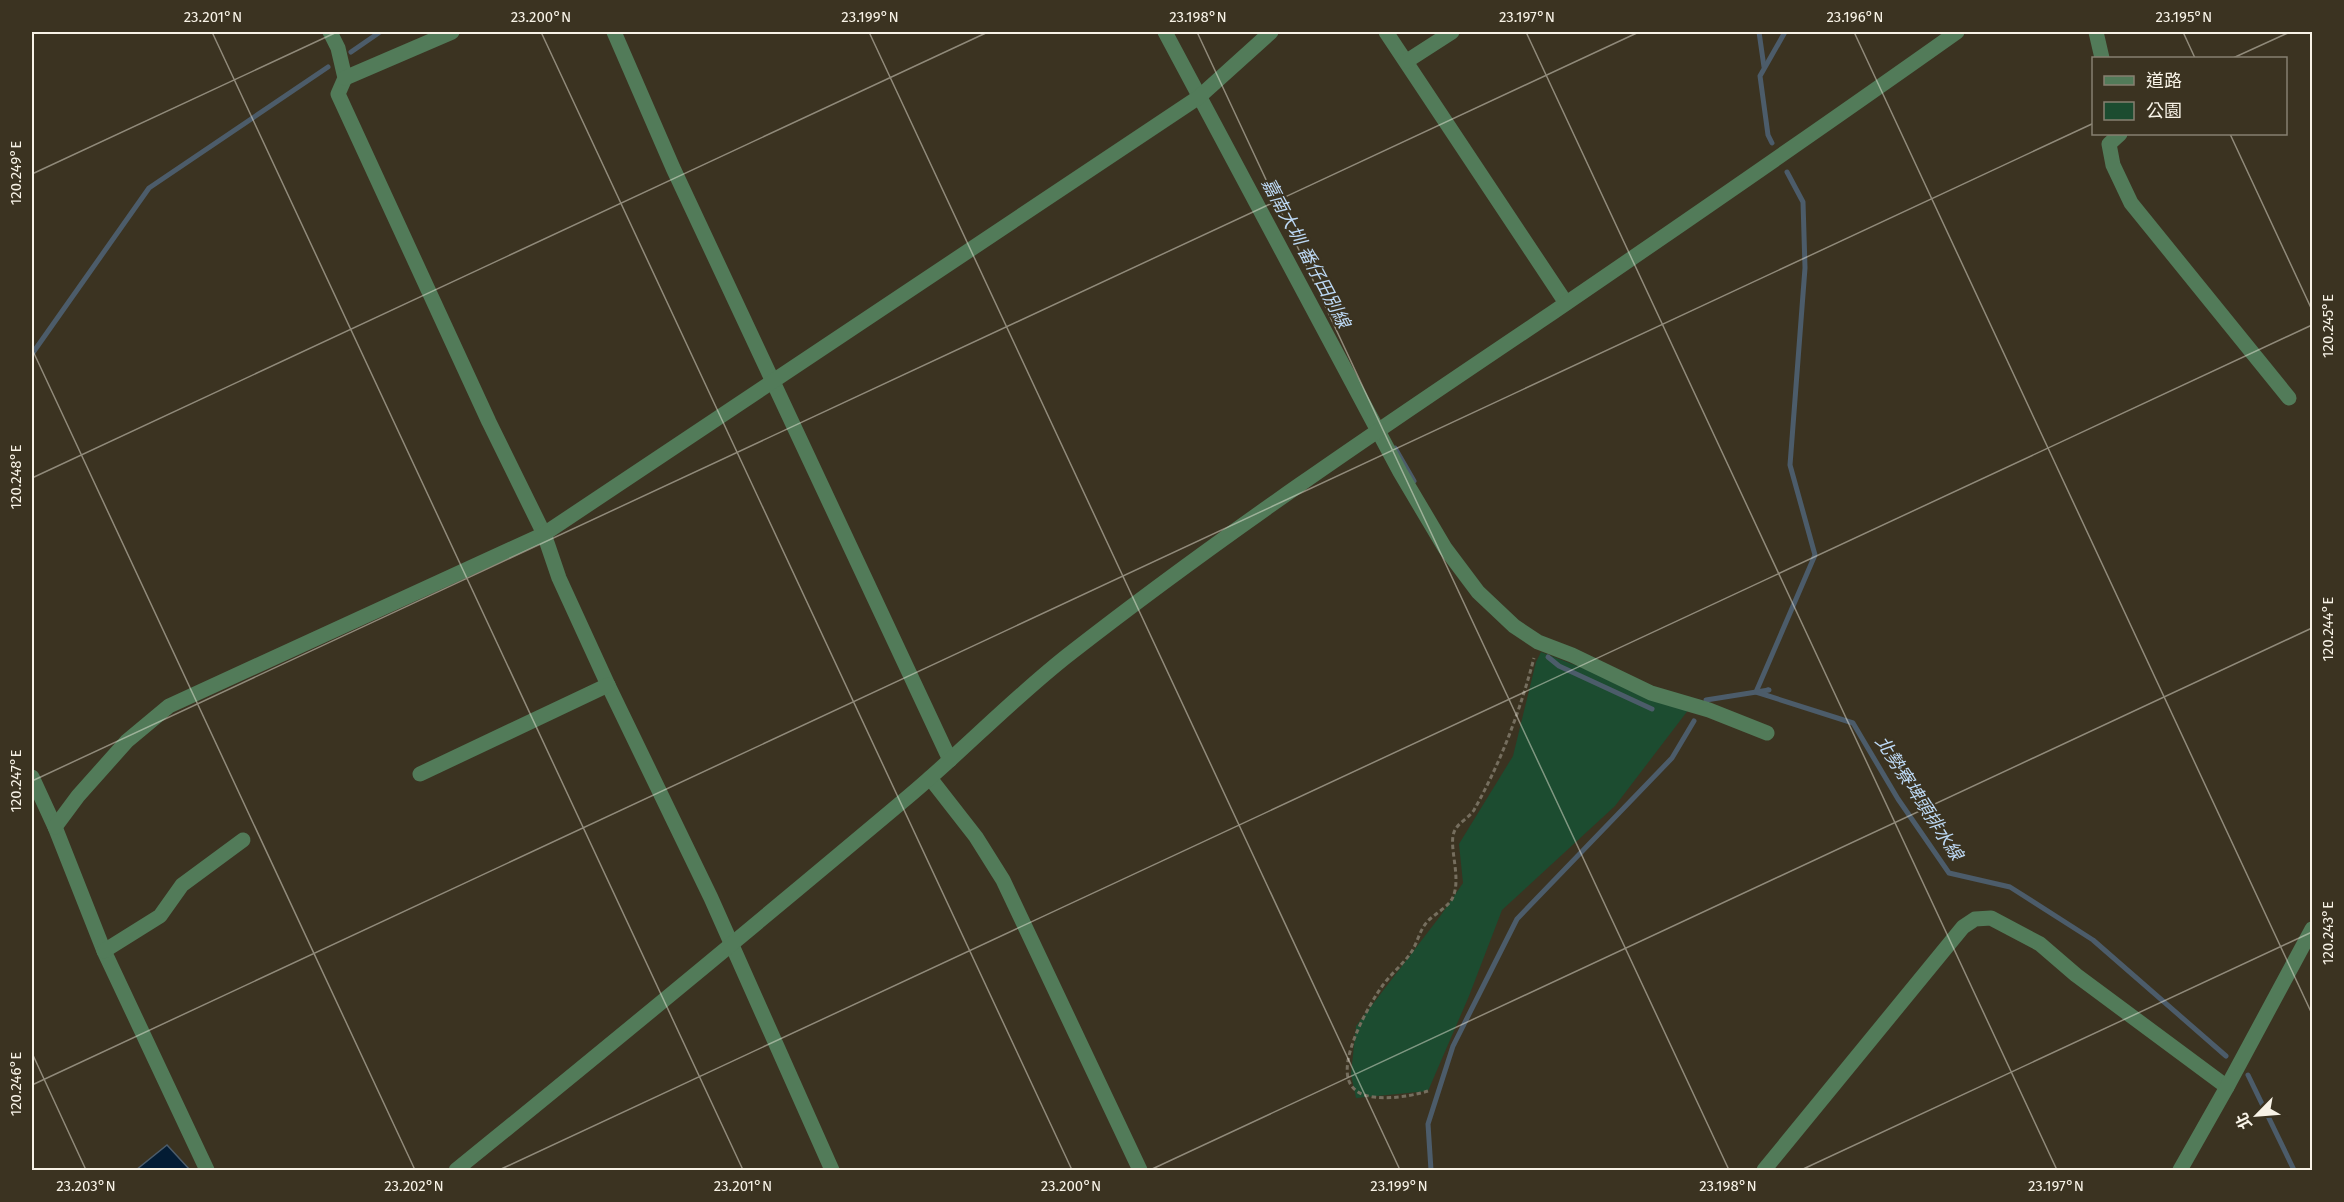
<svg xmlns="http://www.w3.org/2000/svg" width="2344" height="1202" font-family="'Fira Sans','Noto Sans TC',sans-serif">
	<rect width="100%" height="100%" fill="#3b3321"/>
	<path fill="#1c4c30" d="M 1541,652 L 1689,709 L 1615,806 L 1502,910 L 1469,996 L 1428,1091 L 1356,1098 L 1351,1074 L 1356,1026 L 1441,915 L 1463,883 L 1459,844 L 1513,756 L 1536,662 Z"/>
	<path fill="#031c34" stroke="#4c5c6a" stroke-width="1.5" d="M 167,1145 L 190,1170 L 136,1170 Z"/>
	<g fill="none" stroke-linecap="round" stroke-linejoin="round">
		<g stroke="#4c5c6a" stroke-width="5">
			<path d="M 1759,32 L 1764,67"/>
			<path d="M 351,52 L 380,32"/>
			<path d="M 1772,143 L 1768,135 L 1760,76 L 1785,32"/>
			<path d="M 32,354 L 149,188 L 328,67"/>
			<path d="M 1395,448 L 1414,481"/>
			<path d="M 1548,657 L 1559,666 L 1652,709"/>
			<path d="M 1756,692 L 1815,555 L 1790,465 L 1805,268 L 1803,202 L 1787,172"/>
			<path d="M 1706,700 L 1769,690 L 1756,692 L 1853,723 L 1898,799 L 1949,873 L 2010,887 L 2093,940 L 2226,1056"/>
			<path d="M 2248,1075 L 2294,1170"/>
			<path d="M 1431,1170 L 1428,1124 L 1453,1046 L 1517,919 L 1672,758 L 1694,721"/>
		</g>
		<path stroke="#756e5e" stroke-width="3" stroke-dasharray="4.5 3" stroke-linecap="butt" d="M 1428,1091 C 1409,1097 1363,1105 1351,1085 C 1336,1063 1369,1004 1383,985 C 1391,974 1402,965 1410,954 C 1417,945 1419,931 1427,922 C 1434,914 1449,907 1453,897 C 1462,876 1447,844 1455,830 C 1459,822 1469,818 1474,810 C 1501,762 1520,711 1534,658"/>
		<g stroke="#527b59" stroke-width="15">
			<path d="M 330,32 L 338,48 L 345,78 L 338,94 L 489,422 L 544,534 L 559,578 L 608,685 L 711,898 L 832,1170"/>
			<path d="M 614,32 L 673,168 L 950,760"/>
			<path d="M 1165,32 L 1400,472 L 1445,548 L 1478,592 L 1514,626 L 1538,642 L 1572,655 L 1651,693 L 1709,710 L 1767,733"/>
			<path d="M 1386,32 L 1566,303"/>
			<path d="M 2096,32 L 2102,58"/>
			<path d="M 1407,61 L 1452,32"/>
			<path d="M 345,78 L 452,32"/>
			<path d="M 2120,134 L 2109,144 L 2113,165 L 2131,203 L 2289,398"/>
			<path d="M 420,774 L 608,685"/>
			<path d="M 32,777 L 55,827 L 104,951 L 207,1170"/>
			<path d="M 930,778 L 976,837 L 1003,880 L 1140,1170"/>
			<path d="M 55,827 L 78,796 L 127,741 L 169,706 L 544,534 L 1199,97 L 1271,32"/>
			<path d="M 104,951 L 160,916 L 182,885 L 243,840"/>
			<path d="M 456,1170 C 608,1047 759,922 909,796 C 965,749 1015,696 1072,652 C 1227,531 1390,422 1552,313 C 1688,220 1823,127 1957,32"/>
			<path d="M 1764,1170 L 1963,927 L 1975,919 L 1991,918 L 2040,944 L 2076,975 L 2227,1087"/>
			<path d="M 2180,1170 L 2227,1087 L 2312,929"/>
		</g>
	</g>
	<path fill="none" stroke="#f8f3e7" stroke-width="1.5" stroke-opacity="0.45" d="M 212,32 L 743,1170M 541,32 L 1072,1170M 869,32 L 1400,1170M 1197,32 L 1729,1170M 1526,32 L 2057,1170M 1854,32 L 2312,1014M 2183,32 L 2195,58M 2233,58 L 2290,32M 2230,134 L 2312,310M 32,174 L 337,32M 32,349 L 415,1170M 32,478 L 988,32M 32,781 L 1639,32M 32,1053 L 86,1170M 32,1085 L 2094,123M 499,1170 L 2312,325M 1150,1170 L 2312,628M 1801,1170 L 2312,932"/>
	<g text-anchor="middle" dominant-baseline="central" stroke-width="4.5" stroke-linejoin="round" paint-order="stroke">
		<g font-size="18" font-style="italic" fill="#bdd9f5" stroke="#3b3321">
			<text transform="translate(1306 253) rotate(62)">嘉南大圳 番仔田別線</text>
			<text transform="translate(1919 798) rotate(57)">北勢寮埤頭排水線</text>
		</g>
	</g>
	<rect width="2344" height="1202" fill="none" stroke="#3b3321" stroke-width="66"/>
	<rect x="2092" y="57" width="195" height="78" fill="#3b3321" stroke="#878070" stroke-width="1.5"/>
	<rect x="2104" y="76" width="30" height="9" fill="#527b59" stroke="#878070" stroke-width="1.5"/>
	<text x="2146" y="87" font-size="18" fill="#f8f3e7">道路</text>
	<rect x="2104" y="102" width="30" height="18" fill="#1c4c30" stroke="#878070" stroke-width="1.5"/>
	<text x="2146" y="117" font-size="18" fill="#f8f3e7">公園</text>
	<g transform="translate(2257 1115) rotate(245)" stroke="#3b3321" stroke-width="4.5" paint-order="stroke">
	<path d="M0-4.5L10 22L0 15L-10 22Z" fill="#f8f3e7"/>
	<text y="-9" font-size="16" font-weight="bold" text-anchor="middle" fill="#f8f3e7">北</text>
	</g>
	<rect x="33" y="33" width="2278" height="1136" fill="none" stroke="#f8f3e7" stroke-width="2"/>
	<g font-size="15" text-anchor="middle" fill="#f8f3e7">
		<text x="213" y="22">23.201°N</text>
		<text x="541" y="22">23.200°N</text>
		<text x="870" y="22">23.199°N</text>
		<text x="1198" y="22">23.198°N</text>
		<text x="1527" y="22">23.197°N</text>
		<text x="1855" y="22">23.196°N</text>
		<text x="2184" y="22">23.195°N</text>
		<text transform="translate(16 173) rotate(-90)" y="5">120.249°E</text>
		<text transform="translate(2328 326) rotate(-90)" y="5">120.245°E</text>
		<text transform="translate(16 477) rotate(-90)" y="5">120.248°E</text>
		<text transform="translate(2328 629) rotate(-90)" y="5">120.244°E</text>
		<text transform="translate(16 781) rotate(-90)" y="5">120.247°E</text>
		<text transform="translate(2328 933) rotate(-90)" y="5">120.243°E</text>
		<text transform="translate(16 1084) rotate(-90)" y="5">120.246°E</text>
		<text x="86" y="1191">23.203°N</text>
		<text x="414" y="1191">23.202°N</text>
		<text x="743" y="1191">23.201°N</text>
		<text x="1071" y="1191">23.200°N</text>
		<text x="1399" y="1191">23.199°N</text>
		<text x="1728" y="1191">23.198°N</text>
		<text x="2056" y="1191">23.197°N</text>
	</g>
</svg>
